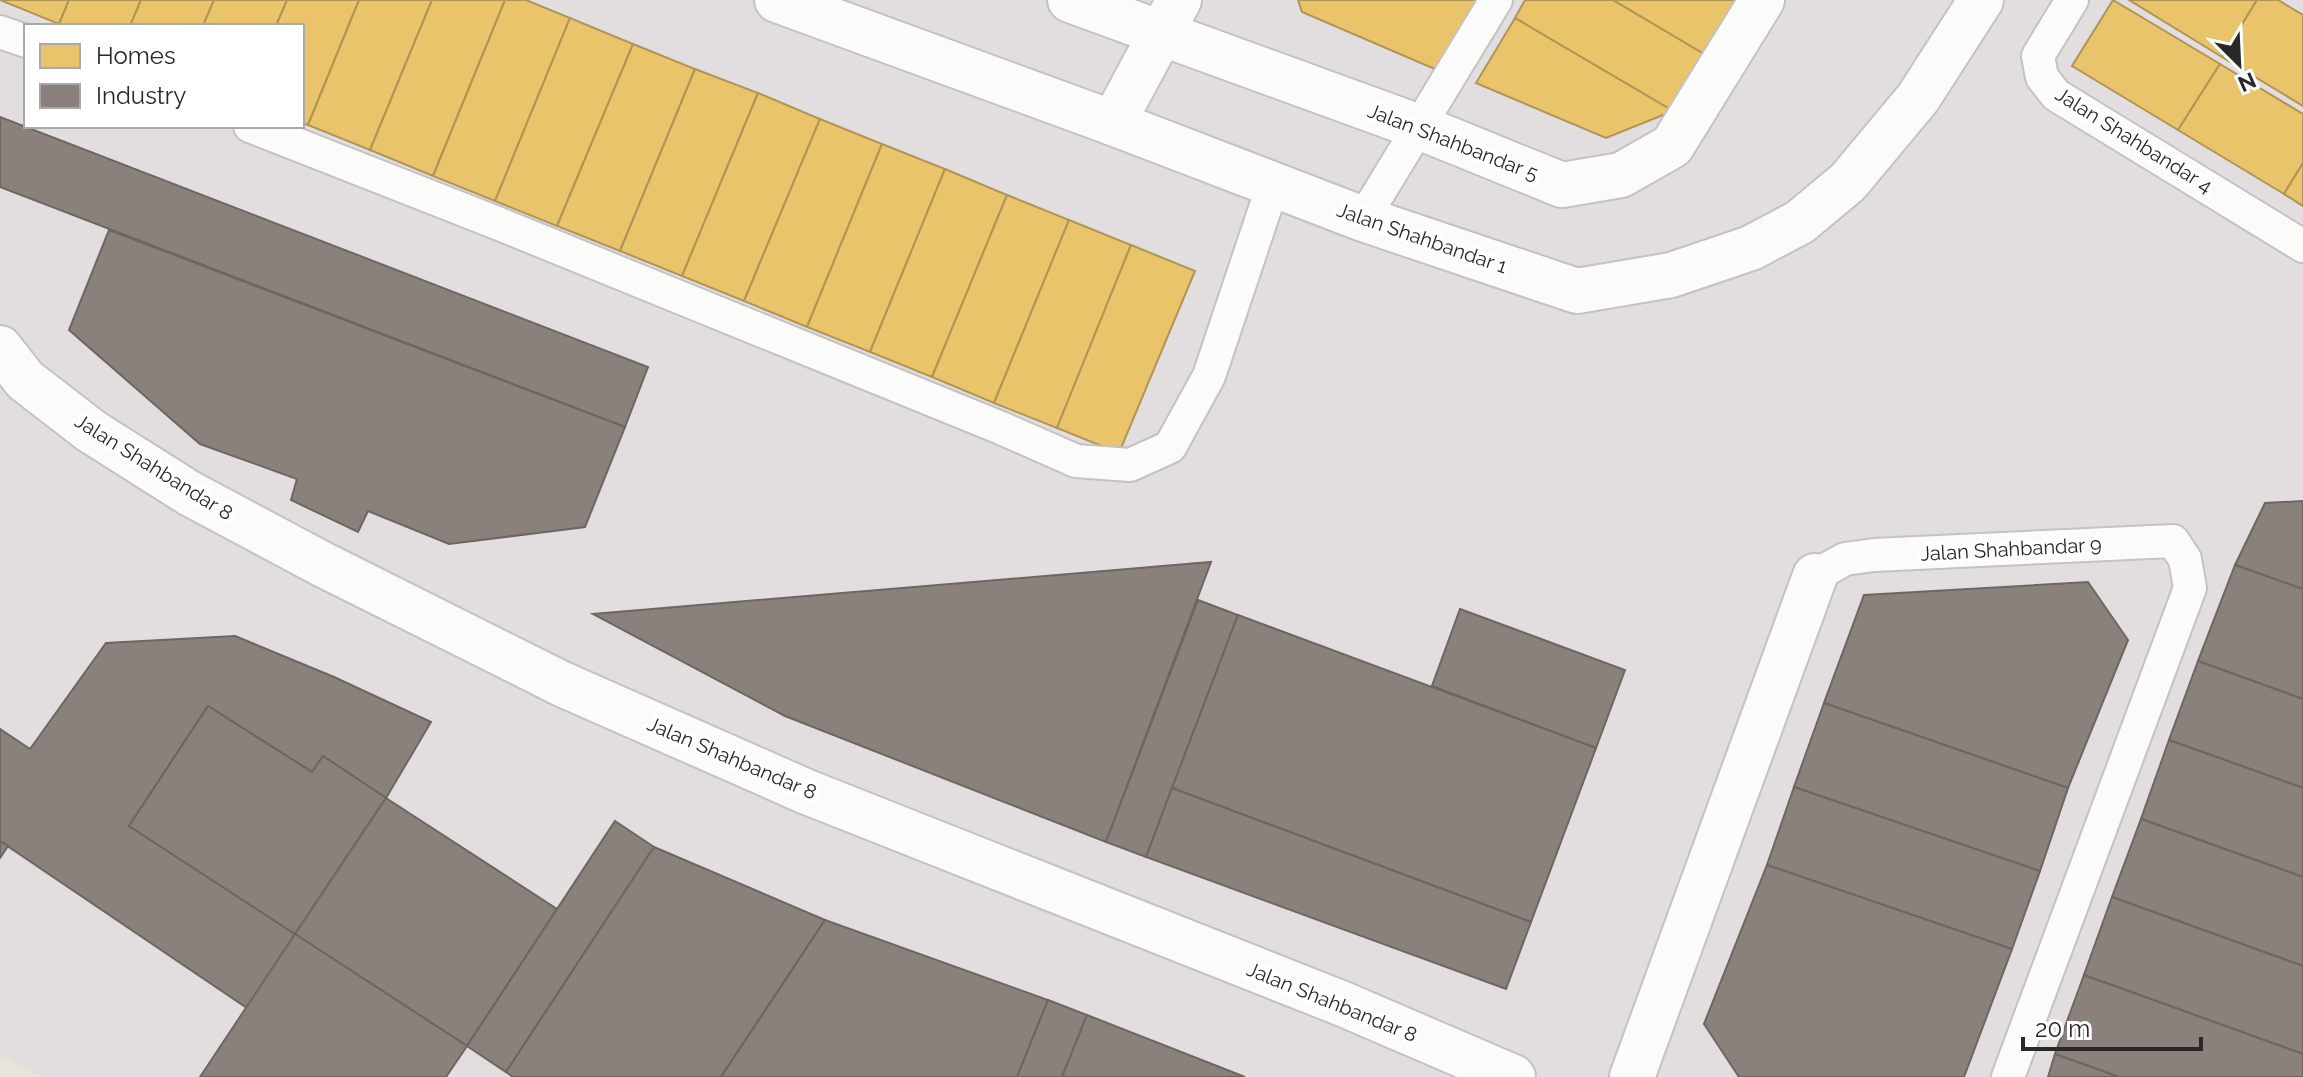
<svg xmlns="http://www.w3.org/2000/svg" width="2303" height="1077" font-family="Raleway,sans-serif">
	<rect width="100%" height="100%" fill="#e7e4dc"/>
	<path fill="#e2dee0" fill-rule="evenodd" d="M 0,0 L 2303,0 L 2303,1077 L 42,1077 L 0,1055 ZM 26,26 L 302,26 L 302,126 L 26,126 Z"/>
	<g fill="#e9c46a" stroke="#af9556" stroke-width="2">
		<path d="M 0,0 L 69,0 L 59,24 Z"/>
		<path d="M 69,0 L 141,0 L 130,26 L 63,26 L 59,24 Z"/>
		<path d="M 141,0 L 214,0 L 203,26 L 130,26 Z"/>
		<path d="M 214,0 L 287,0 L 276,26 L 203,26 Z"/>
		<path d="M 287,0 L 359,0 L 308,125 L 302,123 L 302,26 L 276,26 Z"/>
		<path d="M 359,0 L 432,0 L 370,150 L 308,125 Z"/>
		<path d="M 432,0 L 505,0 L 433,176 L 370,150 Z"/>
		<path d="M 505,0 L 526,0 L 570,18 L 495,201 L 433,176 Z"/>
		<path d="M 1298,0 L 1488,0 L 1444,73 L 1302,12 Z"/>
		<path d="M 1525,0 L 1613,0 L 1706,55 L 1673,111 L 1515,18 Z"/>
		<path d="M 1613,0 L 1739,0 L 1706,55 Z"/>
		<path d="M 2113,0 L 2220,64 L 2178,130 L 2072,66 Z"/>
		<path d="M 2129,0 L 2257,0 L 2222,57 Z"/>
		<path d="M 2257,0 L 2278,0 L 2303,15 L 2303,106 L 2222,57 Z"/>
		<path d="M 570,18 L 633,44 L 557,226 L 495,201 Z"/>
		<path d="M 1515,18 L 1673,111 L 1606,138 L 1476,83 Z"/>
		<path d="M 633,44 L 695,69 L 620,251 L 557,226 Z"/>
		<path d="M 2220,64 L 2303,114 L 2303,163 L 2284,194 L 2178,130 Z"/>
		<path d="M 695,69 L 758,93 L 682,276 L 620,251 Z"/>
		<path d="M 758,93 L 820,119 L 744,301 L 682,276 Z"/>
		<path d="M 820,119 L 882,144 L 807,327 L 744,301 Z"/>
		<path d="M 882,144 L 945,169 L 870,352 L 807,327 Z"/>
		<path d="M 2303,163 L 2303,206 L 2284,194 Z"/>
		<path d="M 945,169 L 1007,195 L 932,377 L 870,352 Z"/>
		<path d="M 1007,195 L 1069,220 L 994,403 L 932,377 Z"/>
		<path d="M 1069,220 L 1131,245 L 1057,428 L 994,403 Z"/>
		<path d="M 1131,245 L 1195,271 L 1119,453 L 1057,428 Z"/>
	</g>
	<g fill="#8a817c" stroke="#6d6663" stroke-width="2">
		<path d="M 0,117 L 648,367 L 625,427 L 0,187 Z"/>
		<path d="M 109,230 L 625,427 L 585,527 L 449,544 L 368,511 L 358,532 L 291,500 L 297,479 L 200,444 L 69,330 Z"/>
		<path d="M 2303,501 L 2303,589 L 2235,565 L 2265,503 Z"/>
		<path d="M 1211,562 L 1106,842 L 785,716 L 593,614 Z"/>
		<path d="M 2235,565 L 2303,589 L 2303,699 L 2198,661 Z"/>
		<path d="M 2088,582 L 2128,640 L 2068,788 L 1824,703 L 1864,595 Z"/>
		<path d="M 1198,600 L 1238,615 L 1146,857 L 1106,842 Z"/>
		<path d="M 1460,609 L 1625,670 L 1596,748 L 1432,686 Z"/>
		<path d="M 1238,615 L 1596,748 L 1531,922 L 1172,788 Z"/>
		<path d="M 235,636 L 334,677 L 431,722 L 386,798 L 323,756 L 312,772 L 208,706 L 129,826 L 295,934 L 247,1008 L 0,841 L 0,729 L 30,749 L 106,643 Z"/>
		<path d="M 2198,661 L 2303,699 L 2303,788 L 2169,740 Z"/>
		<path d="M 1824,703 L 2068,788 L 2040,871 L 1794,787 Z"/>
		<path d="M 208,706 L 312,772 L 323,756 L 386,798 L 295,934 L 129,826 Z"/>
		<path d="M 2169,740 L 2303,788 L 2303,877 L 2141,819 Z"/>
		<path d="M 1794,787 L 2040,871 L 2012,949 L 1767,865 Z"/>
		<path d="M 1172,788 L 1531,922 L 1506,989 L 1146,857 Z"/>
		<path d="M 386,798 L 557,909 L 467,1046 L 295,934 Z"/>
		<path d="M 2141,819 L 2303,877 L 2303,966 L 2112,897 Z"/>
		<path d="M 615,821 L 654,847 L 506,1072 L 467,1046 Z"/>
		<path d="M 0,841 L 8,846 L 0,858 Z"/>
		<path d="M 654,847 L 825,920 L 721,1077 L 513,1077 L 506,1072 Z"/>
		<path d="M 1767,865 L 2012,949 L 1964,1077 L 1739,1077 L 1704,1024 Z"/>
		<path d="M 2112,897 L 2303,966 L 2303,1054 L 2084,975 Z"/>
		<path d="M 825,920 L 1048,1000 L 1017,1077 L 721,1077 Z"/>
		<path d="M 295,934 L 467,1046 L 446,1077 L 200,1077 Z"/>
		<path d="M 2084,975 L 2303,1054 L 2303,1077 L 2119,1077 L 2055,1054 Z"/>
		<path d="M 1048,1000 L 1087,1015 L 1062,1077 L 1017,1077 Z"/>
		<path d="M 1087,1015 L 1245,1077 L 1062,1077 Z"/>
		<path d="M 2055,1054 L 2119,1077 L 2048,1077 Z"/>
	</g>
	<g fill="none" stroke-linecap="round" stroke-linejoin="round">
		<g stroke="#c4c2c2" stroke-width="36">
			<g id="lane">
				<path d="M 2072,0 L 2038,56 L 2042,77 L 2056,95 L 2303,246"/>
				<path d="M 0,32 L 26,41"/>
				<path d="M 250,126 L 492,221 L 1001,428 L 1076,461 L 1130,465 L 1170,447 L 1209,376 L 1273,185"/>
				<path d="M 1363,219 L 1496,0"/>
				<path d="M 1815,576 L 1845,559 L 1874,555 L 2173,541 L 2185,559 L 2190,588 L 2008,1077"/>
			</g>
		</g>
		<g stroke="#c4c2c2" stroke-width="48">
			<g id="street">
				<path d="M 777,0 L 1113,123 L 1363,219 L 1577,291 L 1671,275 L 1751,248 L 1800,222 L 1848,182 L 1918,98 L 1981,0"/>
				<path d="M 1070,0 L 1419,127 L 1562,185 L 1621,175 L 1672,146 L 1762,0"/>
				<path d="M 1113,123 L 1179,0"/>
				<path d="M 0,348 L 25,380 L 91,431 L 189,493 L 322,564 L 562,684 L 807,792 L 1343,1004 L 1513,1077"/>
				<path d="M 1632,1077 L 1815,576"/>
			</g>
		</g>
		<use href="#lane" stroke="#fbfbfa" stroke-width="32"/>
		<use href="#street" stroke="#fbfbfa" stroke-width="44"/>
	</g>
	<g text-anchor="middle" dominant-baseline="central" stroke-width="8" stroke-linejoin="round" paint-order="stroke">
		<g font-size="20" fill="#282828" stroke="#fff">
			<text transform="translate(2134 140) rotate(32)">Jalan Shahbandar 4</text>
			<text transform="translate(1453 142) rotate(21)">Jalan Shahbandar 5</text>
			<text transform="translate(1422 238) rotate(19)">Jalan Shahbandar 1</text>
			<text transform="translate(154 467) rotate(32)">Jalan Shahbandar 8</text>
			<text transform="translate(2011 549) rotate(-3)">Jalan Shahbandar 9</text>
			<text transform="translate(732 758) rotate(23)">Jalan Shahbandar 8</text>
			<text transform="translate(1332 1002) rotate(22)">Jalan Shahbandar 8</text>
		</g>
	</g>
	<rect x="24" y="24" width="280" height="104" fill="#ffffff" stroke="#a9a9a9" stroke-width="2"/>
	<rect x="40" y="44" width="40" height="24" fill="#e9c46a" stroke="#a9a9a9" stroke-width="2"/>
	<text x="96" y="64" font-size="24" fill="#282828">Homes</text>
	<rect x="40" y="84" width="40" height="24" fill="#8a817c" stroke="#a9a9a9" stroke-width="2"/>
	<text x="96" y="104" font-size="24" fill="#282828">Industry</text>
	<g transform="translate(2239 64) rotate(156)" stroke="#ffffff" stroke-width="6" paint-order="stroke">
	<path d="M0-6L14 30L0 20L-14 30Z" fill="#282828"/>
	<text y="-12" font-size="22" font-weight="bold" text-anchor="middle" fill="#282828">N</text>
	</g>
	<path d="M2023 1037v12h178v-12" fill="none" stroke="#282828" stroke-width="4"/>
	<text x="2035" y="1037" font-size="24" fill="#282828" stroke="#ffffff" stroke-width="6" paint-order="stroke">20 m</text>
</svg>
